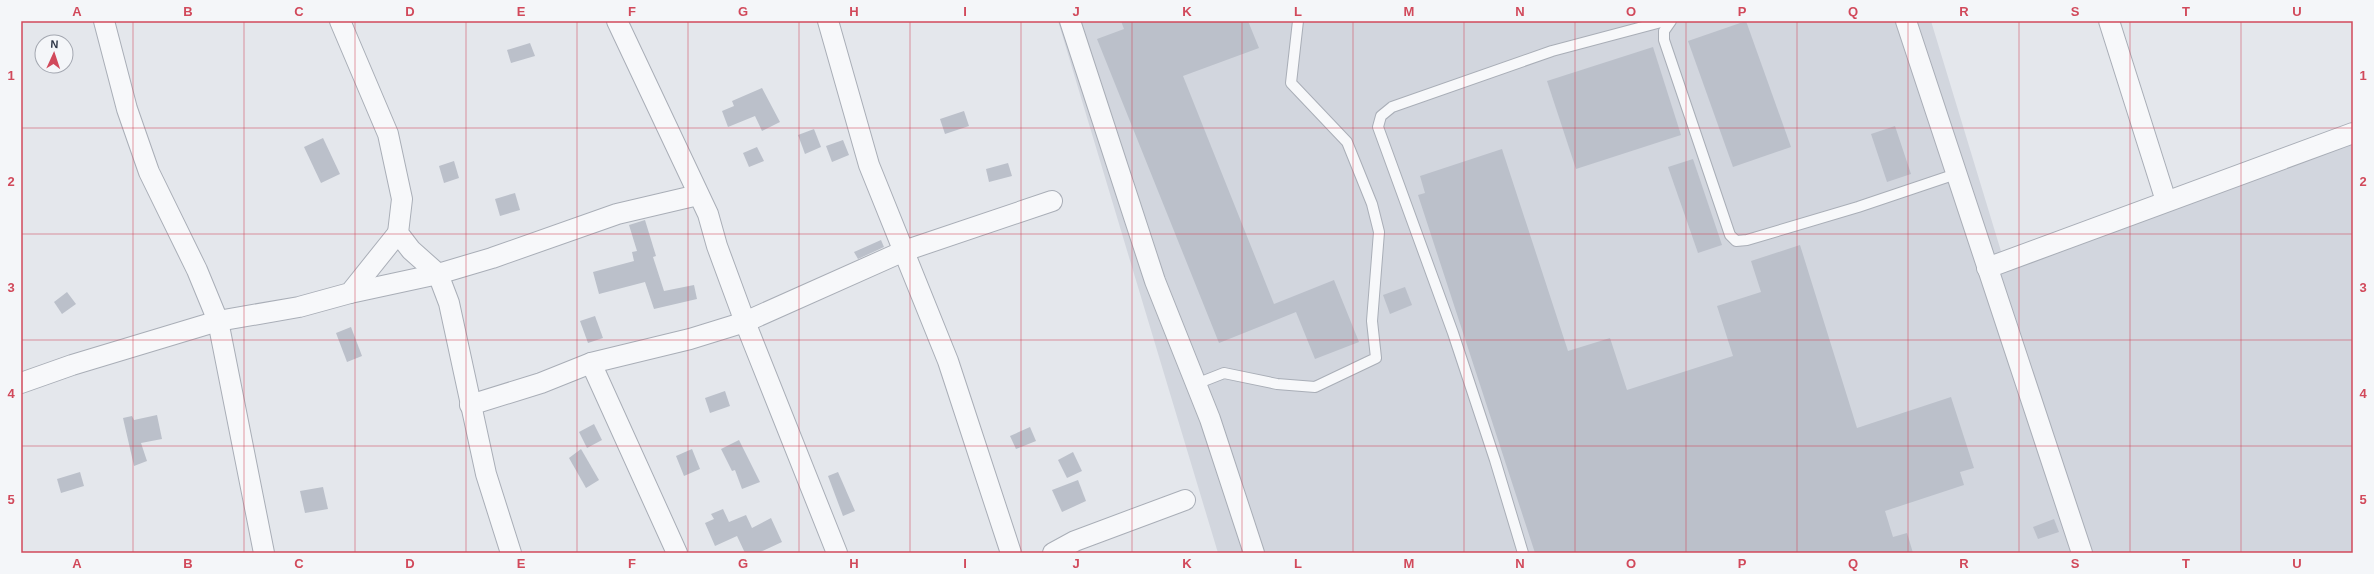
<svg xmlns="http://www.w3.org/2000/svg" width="2374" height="574" font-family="Helvetica,sans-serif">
	<rect width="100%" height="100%" fill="#e4e7ec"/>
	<path fill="#d2d6de" d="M 1058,21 L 1931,21 L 2007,271 L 2353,139 L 2353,553 L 1218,553 Z"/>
	<g fill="#bbc0ca">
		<path d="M 1121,21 L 1248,21 L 1259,48 L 1183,76 L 1274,304 L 1334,280 L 1359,342 L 1315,359 L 1296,312 L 1219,343 L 1097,39 L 1124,29 Z"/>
		<path d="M 1746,21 L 1791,147 L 1733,167 L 1688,41 Z"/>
		<path d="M 530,43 L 535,56 L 511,63 L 507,50 Z"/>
		<path d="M 1653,47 L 1681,135 L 1576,169 L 1547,81 Z"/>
		<path d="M 762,88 L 780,122 L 762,131 L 755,116 L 728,127 L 722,111 L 734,106 L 732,101 Z"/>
		<path d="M 964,111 L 969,126 L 945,134 L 940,119 Z"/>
		<path d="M 1895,126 L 1911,174 L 1887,182 L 1871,134 Z"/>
		<path d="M 814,129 L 821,147 L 805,154 L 798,135 Z"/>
		<path d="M 323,138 L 340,174 L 321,183 L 304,147 Z"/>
		<path d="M 843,140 L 849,155 L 832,162 L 826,146 Z"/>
		<path d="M 757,147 L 764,161 L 749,167 L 743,153 Z"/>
		<path d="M 1502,149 L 1568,351 L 1610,338 L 1627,390 L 1733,356 L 1717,306 L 1761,292 L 1751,261 L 1800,245 L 1857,428 L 1951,397 L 1974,468 L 1960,472 L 1964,485 L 1885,511 L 1893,537 L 1907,533 L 1913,553 L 1535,553 L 1418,195 L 1425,193 L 1420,176 Z"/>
		<path d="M 1693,159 L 1722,245 L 1698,253 L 1668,167 Z"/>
		<path d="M 454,161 L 459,178 L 444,183 L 439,166 Z"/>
		<path d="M 1008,163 L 1012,176 L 989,182 L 986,169 Z"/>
		<path d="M 515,193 L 520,210 L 500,216 L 495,199 Z"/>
		<path d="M 645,220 L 656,256 L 653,257 L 664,291 L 694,285 L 697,299 L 654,309 L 645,282 L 599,294 L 593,272 L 634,261 L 632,252 L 637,251 L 629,225 Z"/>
		<path d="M 881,240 L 884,247 L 858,259 L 854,252 Z"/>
		<path d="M 1405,287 L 1412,305 L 1390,314 L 1383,295 Z"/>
		<path d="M 67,292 L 76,304 L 62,314 L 54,302 Z"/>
		<path d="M 595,316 L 603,338 L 588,343 L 580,321 Z"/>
		<path d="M 351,327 L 362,356 L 347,362 L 336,333 Z"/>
		<path d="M 725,391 L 730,406 L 710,413 L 705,398 Z"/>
		<path d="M 157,415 L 162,439 L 141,443 L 147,461 L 134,466 L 123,418 L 132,416 L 134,420 Z"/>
		<path d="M 594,424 L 602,440 L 587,448 L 579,432 Z"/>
		<path d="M 1030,427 L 1036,441 L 1016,449 L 1010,436 Z"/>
		<path d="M 739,440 L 760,482 L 742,489 L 735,470 L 732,471 L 721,449 Z"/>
		<path d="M 581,449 L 599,480 L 586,488 L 569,458 Z"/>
		<path d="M 692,449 L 700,469 L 684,476 L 676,456 Z"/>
		<path d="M 1073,452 L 1082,471 L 1067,478 L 1058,460 Z"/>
		<path d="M 80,472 L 84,486 L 61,493 L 57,479 Z"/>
		<path d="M 838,472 L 855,511 L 843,516 L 828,476 Z"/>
		<path d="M 1078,480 L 1086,501 L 1062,512 L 1052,490 Z"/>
		<path d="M 323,487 L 328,509 L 305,513 L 300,491 Z"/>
		<path d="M 723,509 L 729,522 L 746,515 L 752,528 L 771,518 L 782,542 L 758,553 L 745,553 L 737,536 L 715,546 L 705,523 L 714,519 L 711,514 Z"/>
		<path d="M 2054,519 L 2059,532 L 2038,539 L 2033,527 Z"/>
	</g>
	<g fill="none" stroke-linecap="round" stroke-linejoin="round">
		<g stroke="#a9aeb7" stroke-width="12">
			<g id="lane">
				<path d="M 1671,21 L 1664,31 L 1664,40 L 1730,235 L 1736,241 L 1747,240 L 1858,207 L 1956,174"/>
				<path d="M 1196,384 L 1224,373 L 1277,384 L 1315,387 L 1376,358 L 1372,321 L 1379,232 L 1372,204 L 1347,142 L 1291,83 L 1298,21"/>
				<path d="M 1523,553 L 1495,460 L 1453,333 L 1378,127 L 1381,116 L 1392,107 L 1552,51 L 1665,21"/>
			</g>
		</g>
		<g stroke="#a9aeb7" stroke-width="22">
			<g id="street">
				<path d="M 104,21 L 127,109 L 149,172 L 197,270 L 218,321 L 264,553"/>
				<path d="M 340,21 L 388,134 L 402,199 L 398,233 L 411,250 L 438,274 L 449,303 L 486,474 L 511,553"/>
				<path d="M 617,21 L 708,214 L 717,246 L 745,322 L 837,553"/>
				<path d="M 828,21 L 869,165 L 948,361 L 1011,553"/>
				<path d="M 1070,21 L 1155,281 L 1210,419 L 1254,553"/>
				<path d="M 1906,21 L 2082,553"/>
				<path d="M 2109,21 L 2166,201"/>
				<path d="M 1987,268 L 2353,133"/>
				<path d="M 350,293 L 438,274 L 492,258 L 617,214 L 698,195"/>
				<path d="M 591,363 L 677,553"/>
				<path d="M 21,383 L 72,365 L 218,321 L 299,307 L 350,293 L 398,233"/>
				<path d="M 470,405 L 541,383 L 591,363 L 690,339 L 745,322 L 904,251 L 1052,201"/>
				<path d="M 1053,553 L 1075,541 L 1185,500"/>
			</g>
		</g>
		<use href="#lane" stroke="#f7f8fa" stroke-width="10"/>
		<use href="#street" stroke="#f7f8fa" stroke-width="20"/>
	</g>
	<path fill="none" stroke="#d1495b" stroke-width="1" stroke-opacity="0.55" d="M 133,21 L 133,553M 244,21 L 244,553M 355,21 L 355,553M 466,21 L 466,553M 577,21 L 577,553M 688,21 L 688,553M 799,21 L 799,553M 910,21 L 910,553M 1021,21 L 1021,553M 1132,21 L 1132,553M 1242,21 L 1242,553M 1353,21 L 1353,553M 1464,21 L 1464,553M 1575,21 L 1575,553M 1686,21 L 1686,553M 1797,21 L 1797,553M 1908,21 L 1908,553M 2019,21 L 2019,553M 2130,21 L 2130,553M 2241,21 L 2241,553M 21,128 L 2353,128M 21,234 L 2353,234M 21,340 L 2353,340M 21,446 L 2353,446"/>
	<rect width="2374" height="574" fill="none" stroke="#f4f6f9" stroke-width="44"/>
	<g transform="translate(54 54) rotate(3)"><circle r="19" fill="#f4f6f9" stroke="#a4a8b1"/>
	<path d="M0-3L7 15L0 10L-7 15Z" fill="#d1495b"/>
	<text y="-6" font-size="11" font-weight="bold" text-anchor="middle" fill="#2b3445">N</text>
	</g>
	<rect x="22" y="22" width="2330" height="530" fill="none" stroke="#d1495b" stroke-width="1.5"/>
	<g font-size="13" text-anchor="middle" font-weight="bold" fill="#d1495b">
		<text x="77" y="16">A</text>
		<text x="188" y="16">B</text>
		<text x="299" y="16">C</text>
		<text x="410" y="16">D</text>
		<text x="521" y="16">E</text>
		<text x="632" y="16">F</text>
		<text x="743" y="16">G</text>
		<text x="854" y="16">H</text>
		<text x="965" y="16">I</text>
		<text x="1076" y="16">J</text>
		<text x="1187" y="16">K</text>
		<text x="1298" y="16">L</text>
		<text x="1409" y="16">M</text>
		<text x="1520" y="16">N</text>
		<text x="1631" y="16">O</text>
		<text x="1742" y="16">P</text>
		<text x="1853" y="16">Q</text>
		<text x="1964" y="16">R</text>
		<text x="2075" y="16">S</text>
		<text x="2186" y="16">T</text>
		<text x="2297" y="16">U</text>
		<text x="11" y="80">1</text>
		<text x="2363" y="80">1</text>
		<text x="11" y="186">2</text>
		<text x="2363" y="186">2</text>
		<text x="11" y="292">3</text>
		<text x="2363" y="292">3</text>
		<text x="11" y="398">4</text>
		<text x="2363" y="398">4</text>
		<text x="11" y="504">5</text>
		<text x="2363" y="504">5</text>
		<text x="77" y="568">A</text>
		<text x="188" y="568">B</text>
		<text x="299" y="568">C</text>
		<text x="410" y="568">D</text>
		<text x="521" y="568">E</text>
		<text x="632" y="568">F</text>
		<text x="743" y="568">G</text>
		<text x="854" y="568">H</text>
		<text x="965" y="568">I</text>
		<text x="1076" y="568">J</text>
		<text x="1187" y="568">K</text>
		<text x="1298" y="568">L</text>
		<text x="1409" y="568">M</text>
		<text x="1520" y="568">N</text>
		<text x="1631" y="568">O</text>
		<text x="1742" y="568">P</text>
		<text x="1853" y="568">Q</text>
		<text x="1964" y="568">R</text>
		<text x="2075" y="568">S</text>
		<text x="2186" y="568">T</text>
		<text x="2297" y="568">U</text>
	</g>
</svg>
